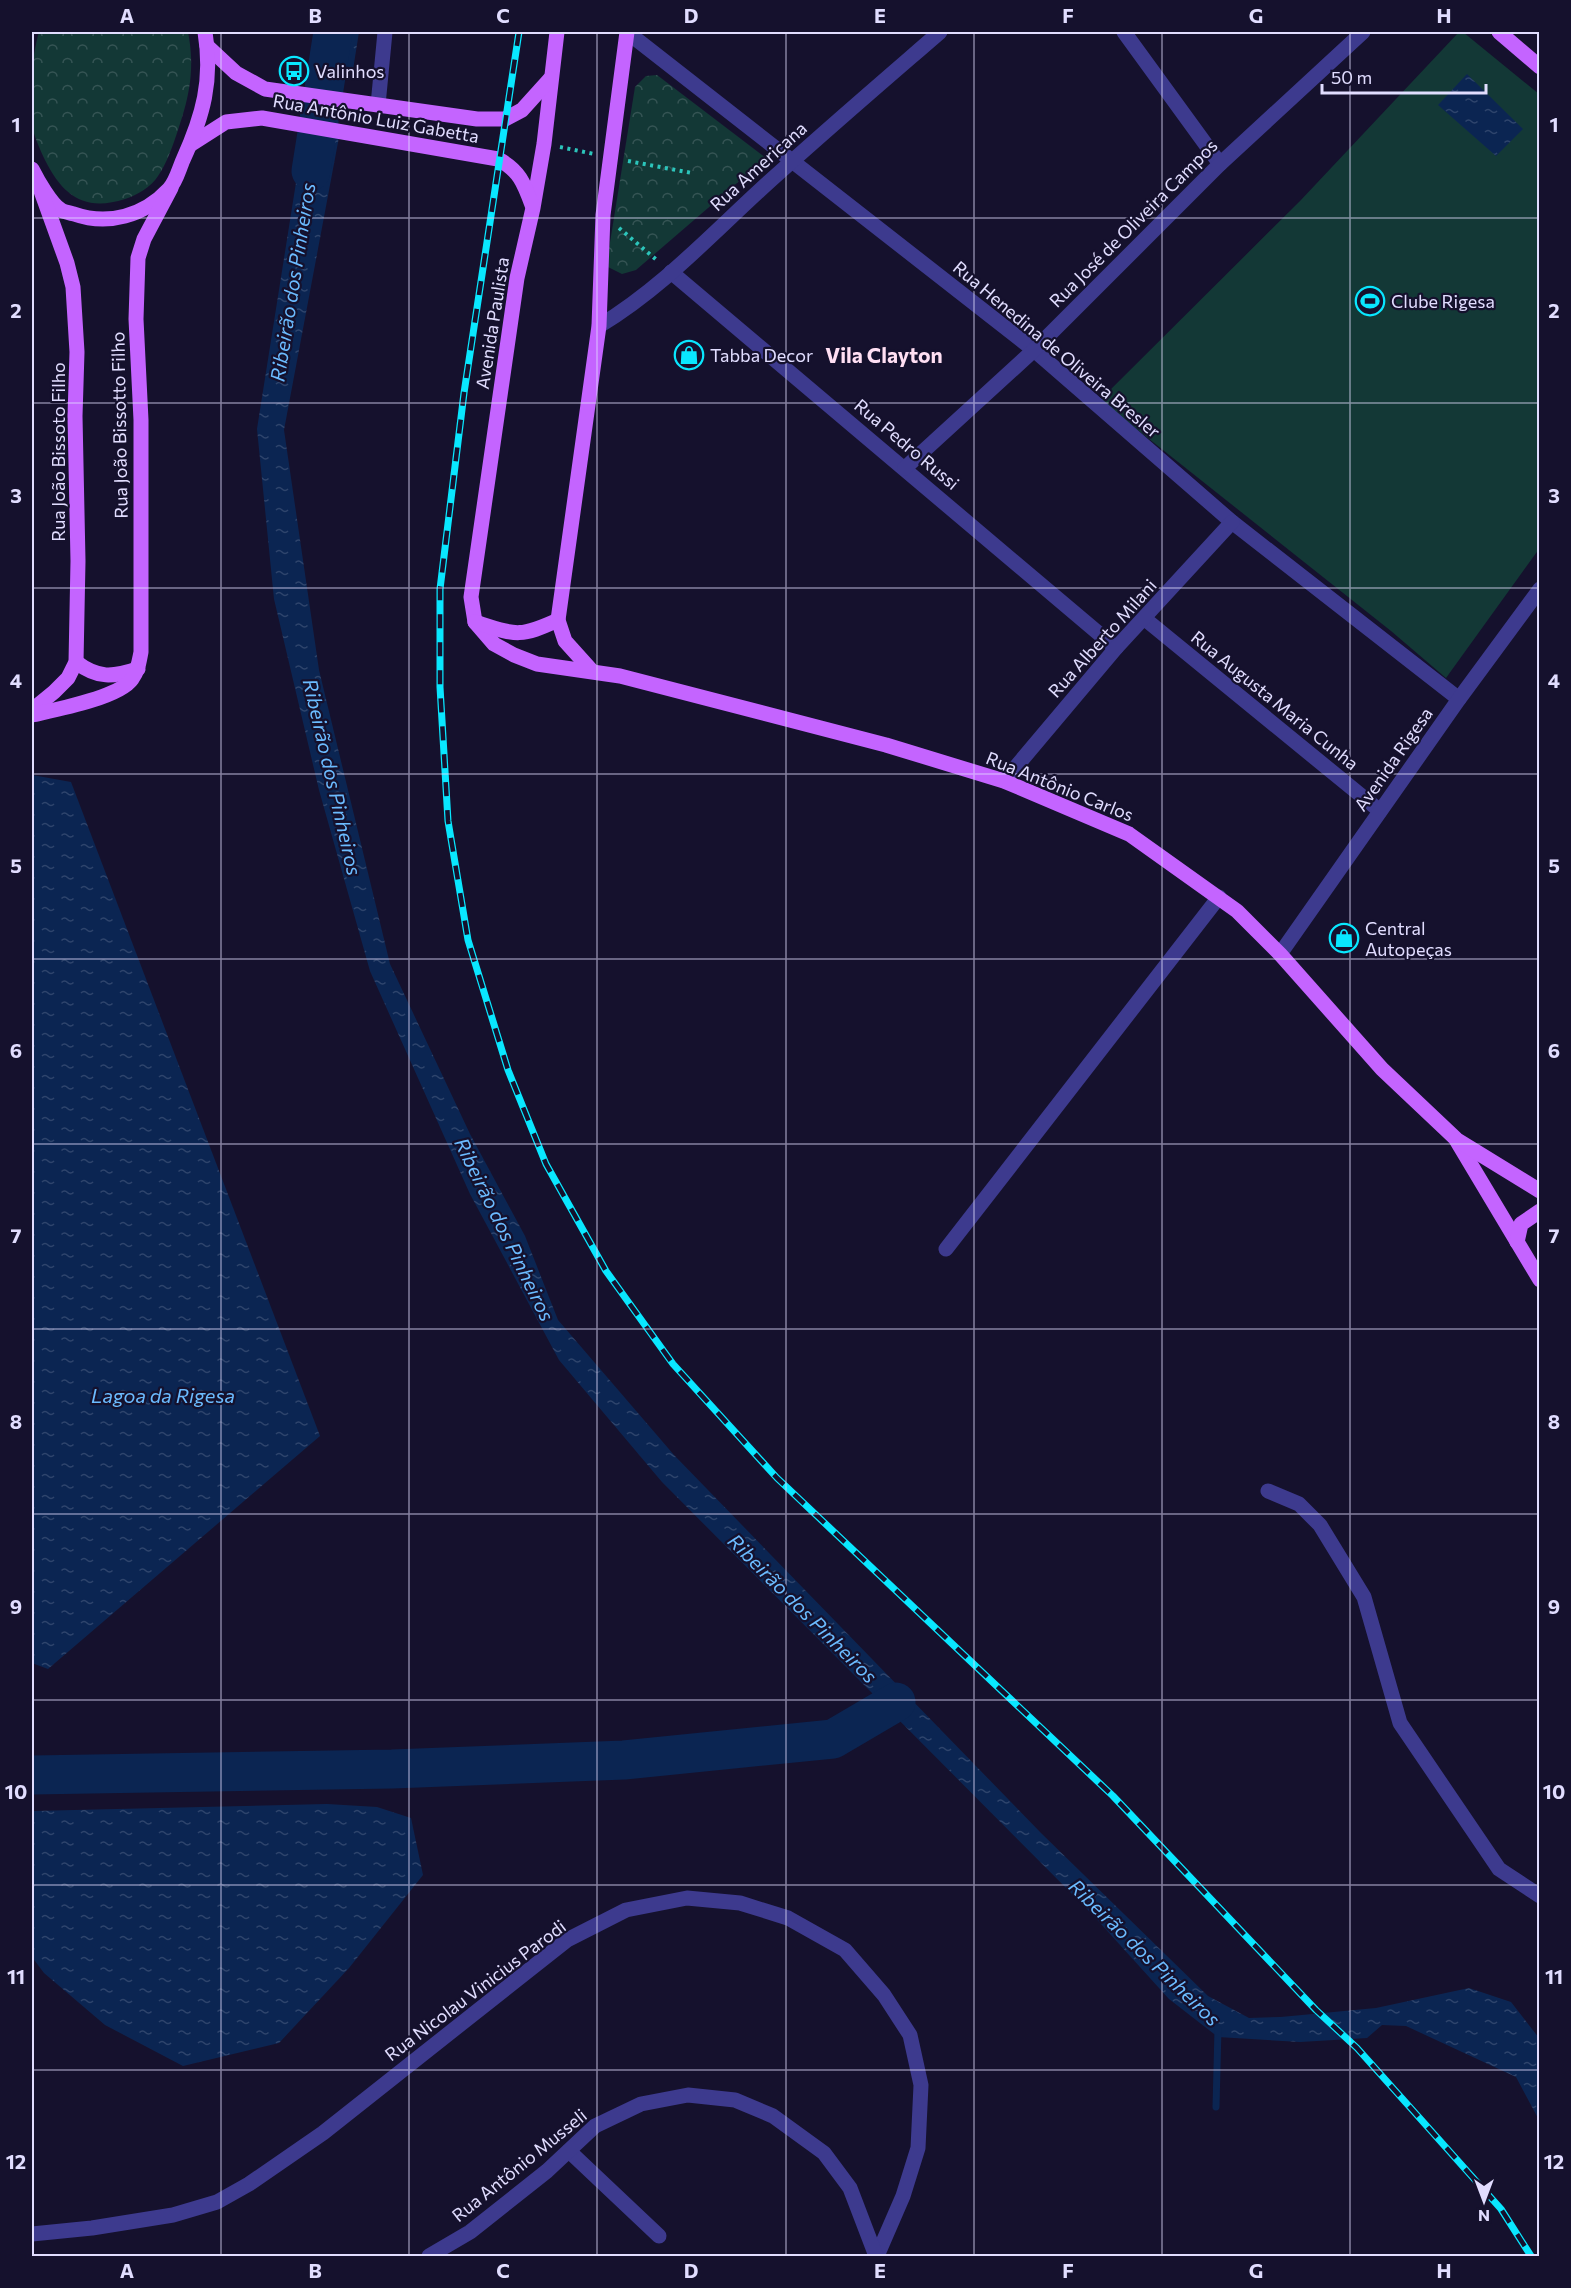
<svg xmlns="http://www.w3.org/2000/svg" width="1571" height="2288" font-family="Commissioner,sans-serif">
	<defs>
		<pattern id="park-crowns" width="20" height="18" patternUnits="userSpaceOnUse" patternTransform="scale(1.5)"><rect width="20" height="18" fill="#133836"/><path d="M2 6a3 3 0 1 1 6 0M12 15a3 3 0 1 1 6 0" fill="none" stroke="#355454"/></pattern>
		<pattern id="water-ripples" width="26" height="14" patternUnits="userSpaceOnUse" patternTransform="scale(1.5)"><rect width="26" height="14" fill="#0b2552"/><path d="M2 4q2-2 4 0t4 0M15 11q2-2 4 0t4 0" fill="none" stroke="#2e446c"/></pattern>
	</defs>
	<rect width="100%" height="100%" fill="#15112d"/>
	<g fill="url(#park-crowns)">
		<path d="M 39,32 L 188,32 C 195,68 190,95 178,130 C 173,145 167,163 158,176 C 152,186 136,196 125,199 C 85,212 63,196 45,160 C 40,149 35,139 32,126 C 27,101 32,56 39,32 Z"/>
		<path d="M 657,75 L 766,158 L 636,270 L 622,274 L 608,267 L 608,255 L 635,87 L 646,76 Z"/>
	</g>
	<path fill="#133836" d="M 1459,32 L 1463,32 L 1539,94 L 1539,549 L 1446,678 L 1391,631 L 1100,400 L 1300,201 Z"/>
	<g fill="url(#water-ripples)">
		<path d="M 320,32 L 359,32 L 352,76 L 314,68 Z"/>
		<path d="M 1467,74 L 1523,129 L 1496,156 L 1438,105 Z"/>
		<path d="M 304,132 L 339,137 L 284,430 L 319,670 L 390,964 L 470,1134 L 525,1236 L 558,1320 L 674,1455 L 1041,1833 L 1208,1996 L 1249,2018 L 1281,2017 L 1376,2008 L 1469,1988 L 1511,2002 L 1539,2038 L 1539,2120 L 1516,2077 L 1406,2026 L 1382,2025 L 1367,2038 L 1300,2042 L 1218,2037 L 1169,1999 L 1091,1913 L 662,1482 L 559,1360 L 470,1194 L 370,971 L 319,790 L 274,599 L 257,429 Z"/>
		<path d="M 32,775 L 71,782 L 320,1436 L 48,1669 L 32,1663 Z"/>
		<path d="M 327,1804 L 377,1807 L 411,1818 L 423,1875 L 349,1968 L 279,2043 L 183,2066 L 105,2025 L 44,1973 L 32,1957 L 32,1811 Z"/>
	</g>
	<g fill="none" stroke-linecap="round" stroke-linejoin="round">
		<path stroke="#0b2552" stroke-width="7" d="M 1216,2107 L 1218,2029"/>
		<g stroke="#0b2552" stroke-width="39">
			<path d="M 311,171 L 333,32"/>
			<path d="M 32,1775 L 392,1769 L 624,1760 L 833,1739 L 896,1702"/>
		</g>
		<g stroke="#2cc5bb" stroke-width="4" stroke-dasharray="3 4.5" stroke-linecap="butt">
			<path d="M 560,147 L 594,154"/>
			<path d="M 628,161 L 692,173"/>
			<path d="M 619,228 L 659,262"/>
		</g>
		<g stroke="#3d3a8e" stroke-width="15">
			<path d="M 627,32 L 1034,350 L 1232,522 L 1459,699"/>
			<path d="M 1124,32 L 1220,164"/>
			<path d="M 378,105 L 385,32"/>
			<path d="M 671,272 L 1116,648"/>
			<path d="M 599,326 C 659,290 708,238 759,191 C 818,137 880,84 940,32"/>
			<path d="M 905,468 L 1034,350 L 1220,164 L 1363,32"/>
			<path d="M 1145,619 L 1380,811"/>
			<path d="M 1004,781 L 1116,648 L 1232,522"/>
			<path d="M 1280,954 L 1459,699 L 1540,589"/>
			<path d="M 946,1249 L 1219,897"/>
			<path d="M 1268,1491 L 1299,1504 L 1320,1525 L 1364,1597 L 1400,1723 L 1499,1869 L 1540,1896"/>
			<path d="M 569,2151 L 659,2236"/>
			<path d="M 32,2234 L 92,2228 L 173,2215 L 217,2202 L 249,2184 L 323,2133 L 567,1940 L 626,1910 L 687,1898 L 740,1903 L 788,1918 L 845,1950 L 884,1995 L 910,2035 L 921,2085 L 918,2148 L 903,2196 L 877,2256"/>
			<path d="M 429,2256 L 470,2232 L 547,2171 L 595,2126 L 641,2104 L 688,2095 L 735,2100 L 773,2116 L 824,2153 L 850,2188 L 876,2256"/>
		</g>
		<g stroke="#c464ff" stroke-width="15">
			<path d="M 557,32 L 544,144 L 533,208 L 517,278 L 471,597 L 475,622 L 494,644 L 514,655 L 537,664 L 620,676 L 886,745 L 1004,781 L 1129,834 L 1237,911 L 1280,954 L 1382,1069 L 1455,1138 L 1540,1280"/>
			<path d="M 1499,32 L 1540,67"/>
			<path d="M 207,46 L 236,73 L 265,89 L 477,119 L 505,119 L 522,110 L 550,79"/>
			<path d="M 190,145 L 226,122 L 262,118 L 498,159 C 519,170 524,183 532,205"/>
			<path d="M 32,169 C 37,179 51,204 61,210 C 64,212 70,213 74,214 C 108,226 144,216 169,189 C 176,182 179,169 183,160 C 203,116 213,80 205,32"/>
			<path d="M 475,622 C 516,635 519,638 558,620"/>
			<path d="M 76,662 C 98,679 113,677 138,669"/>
			<path d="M 592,671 L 565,641 L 558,620 L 599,326 L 603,215 L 627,32"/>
			<path d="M 32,710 L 54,692 L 68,678 L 76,662 L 78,561 L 75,416 L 77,352 L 73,287 L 67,263 L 37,180"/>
			<path d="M 32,715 C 54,710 119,698 132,679 C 138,671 139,662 141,652 L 141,420 L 136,319 L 138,258 L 144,239 L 171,188"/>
			<path d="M 1457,1140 L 1540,1191"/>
			<path d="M 1517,1242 L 1521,1224 L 1540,1211"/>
		</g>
		<g stroke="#09e7ff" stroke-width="7">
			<path id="rail" d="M 519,32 L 464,393 L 440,589 L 440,687 L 448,821 L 468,940 L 508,1070 L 546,1164 L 606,1271 L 673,1364 L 777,1478 L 1113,1796 L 1316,2010 L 1357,2048 L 1501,2209 L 1531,2256"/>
		</g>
		<use href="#rail" stroke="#15112d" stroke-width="4.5" stroke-dasharray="14" stroke-linecap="butt"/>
	</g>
	<path fill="none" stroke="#e1ddff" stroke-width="1.5" stroke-opacity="0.55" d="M 221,32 L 221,2256M 409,32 L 409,2256M 597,32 L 597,2256M 786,32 L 786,2256M 974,32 L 974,2256M 1162,32 L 1162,2256M 1350,32 L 1350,2256M 32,218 L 1540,218M 32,403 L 1540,403M 32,588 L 1540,588M 32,774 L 1540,774M 32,959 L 1540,959M 32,1144 L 1540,1144M 32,1329 L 1540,1329M 32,1514 L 1540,1514M 32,1700 L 1540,1700M 32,1885 L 1540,1885M 32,2070 L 1540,2070"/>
	<defs>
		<g id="bus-ring" transform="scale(1.5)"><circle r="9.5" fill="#15112d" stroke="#09e7ff" stroke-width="1.5"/><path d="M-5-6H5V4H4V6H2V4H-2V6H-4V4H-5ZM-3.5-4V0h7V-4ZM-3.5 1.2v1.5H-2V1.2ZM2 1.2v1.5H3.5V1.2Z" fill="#09e7ff"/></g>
		<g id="stadium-ring" transform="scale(1.5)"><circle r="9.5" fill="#15112d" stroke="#09e7ff" stroke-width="1.5"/><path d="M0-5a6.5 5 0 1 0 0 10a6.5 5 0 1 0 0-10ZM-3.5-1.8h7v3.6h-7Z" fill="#09e7ff"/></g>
		<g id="shop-ring" transform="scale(1.5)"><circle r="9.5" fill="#15112d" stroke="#09e7ff" stroke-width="1.5"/><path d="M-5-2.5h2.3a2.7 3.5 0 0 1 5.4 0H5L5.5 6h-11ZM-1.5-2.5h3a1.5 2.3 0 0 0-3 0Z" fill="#09e7ff"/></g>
	</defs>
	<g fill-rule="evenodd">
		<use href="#bus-ring" x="294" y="71"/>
		<use href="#stadium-ring" x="1370" y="301"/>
		<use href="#shop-ring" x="689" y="355"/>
		<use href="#shop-ring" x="1344" y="938"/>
	</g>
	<g text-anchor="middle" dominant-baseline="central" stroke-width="4.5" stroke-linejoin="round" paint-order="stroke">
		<g font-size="18" fill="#e1ddff" stroke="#15112d" text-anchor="start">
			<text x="315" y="71">Valinhos</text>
			<text x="1391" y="301">Clube Rigesa</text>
			<text x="710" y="355">Tabba Decor</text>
			<text x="1365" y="928">Central<tspan x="1365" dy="21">Autopeças</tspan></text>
		</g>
		<g font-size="18" fill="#e1ddff" stroke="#15112d">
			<text transform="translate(376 118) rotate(10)">Rua Antônio Luiz Gabetta</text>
			<text transform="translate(758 166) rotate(-42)">Rua Americana</text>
			<text transform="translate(1133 223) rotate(-45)">Rua José de Oliveira Campos</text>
			<text transform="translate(492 323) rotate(-81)">Avenida Paulista</text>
			<text transform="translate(1057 349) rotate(40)">Rua Henedina de Oliveira Bresler</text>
			<text transform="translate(119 425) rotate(-91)">Rua João Bissotto Filho</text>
			<text transform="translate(907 444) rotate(40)">Rua Pedro Russi</text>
			<text transform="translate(58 452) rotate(-90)">Rua João Bissoto Filho</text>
			<text transform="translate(1102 638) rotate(-48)">Rua Alberto Milani</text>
			<text transform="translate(1275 700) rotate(39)">Rua Augusta Maria Cunha</text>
			<text transform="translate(1393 759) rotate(-55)">Avenida Rigesa</text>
			<text transform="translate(1060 786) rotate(22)">Rua Antônio Carlos</text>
			<text transform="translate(475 1990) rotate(-37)">Rua Nicolau Vinicius Parodi</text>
			<text transform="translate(519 2165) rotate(-39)">Rua Antônio Musseli</text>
		</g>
		<g font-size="20" font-style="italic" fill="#6bbbff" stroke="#15112d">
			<text transform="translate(292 282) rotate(-81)">Ribeirão dos Pinheiros</text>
			<text transform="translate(333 777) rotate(77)">Ribeirão dos Pinheiros</text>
			<text transform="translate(505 1229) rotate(64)">Ribeirão dos Pinheiros</text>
			<text x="163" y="1395">Lagoa da Rigesa</text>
			<text transform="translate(803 1608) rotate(45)">Ribeirão dos Pinheiros</text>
			<text transform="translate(1145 1952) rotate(44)">Ribeirão dos Pinheiros</text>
		</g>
		<g font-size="21" font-weight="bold" fill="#ffdff3" stroke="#15112d">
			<text x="884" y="354">Vila Clayton</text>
		</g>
	</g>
	<rect width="1571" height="2288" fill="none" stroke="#15112d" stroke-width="66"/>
	<g transform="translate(1484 2201) rotate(180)" stroke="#15112d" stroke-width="4.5" paint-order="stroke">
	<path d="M0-4.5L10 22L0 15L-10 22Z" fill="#e1ddff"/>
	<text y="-9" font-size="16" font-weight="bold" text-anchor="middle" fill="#e1ddff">N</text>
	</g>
	<path d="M1322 84v9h164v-9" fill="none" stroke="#e1ddff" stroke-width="3"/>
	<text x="1331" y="84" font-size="18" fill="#e1ddff" stroke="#15112d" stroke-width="4.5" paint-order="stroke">50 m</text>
	<rect x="33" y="33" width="1505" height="2222" fill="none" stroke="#e1ddff" stroke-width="2"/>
	<g font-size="20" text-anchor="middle" font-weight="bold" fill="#e1ddff">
		<text x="127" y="23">A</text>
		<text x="315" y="23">B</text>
		<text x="503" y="23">C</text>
		<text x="691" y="23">D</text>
		<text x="880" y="23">E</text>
		<text x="1068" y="23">F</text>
		<text x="1256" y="23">G</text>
		<text x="1444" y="23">H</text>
		<text x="16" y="132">1</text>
		<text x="1554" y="132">1</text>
		<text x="16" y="318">2</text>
		<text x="1554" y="318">2</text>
		<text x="16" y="503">3</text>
		<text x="1554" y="503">3</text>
		<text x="16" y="688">4</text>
		<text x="1554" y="688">4</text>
		<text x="16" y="873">5</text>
		<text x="1554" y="873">5</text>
		<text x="16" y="1058">6</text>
		<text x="1554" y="1058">6</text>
		<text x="16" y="1243">7</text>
		<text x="1554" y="1243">7</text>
		<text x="16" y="1429">8</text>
		<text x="1554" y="1429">8</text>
		<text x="16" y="1614">9</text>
		<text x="1554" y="1614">9</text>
		<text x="16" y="1799">10</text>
		<text x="1554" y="1799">10</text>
		<text x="16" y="1984">11</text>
		<text x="1554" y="1984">11</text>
		<text x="16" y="2169">12</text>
		<text x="1554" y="2169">12</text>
		<text x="127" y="2278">A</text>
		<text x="315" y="2278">B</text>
		<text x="503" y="2278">C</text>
		<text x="691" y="2278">D</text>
		<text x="880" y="2278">E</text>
		<text x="1068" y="2278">F</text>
		<text x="1256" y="2278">G</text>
		<text x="1444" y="2278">H</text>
	</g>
</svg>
